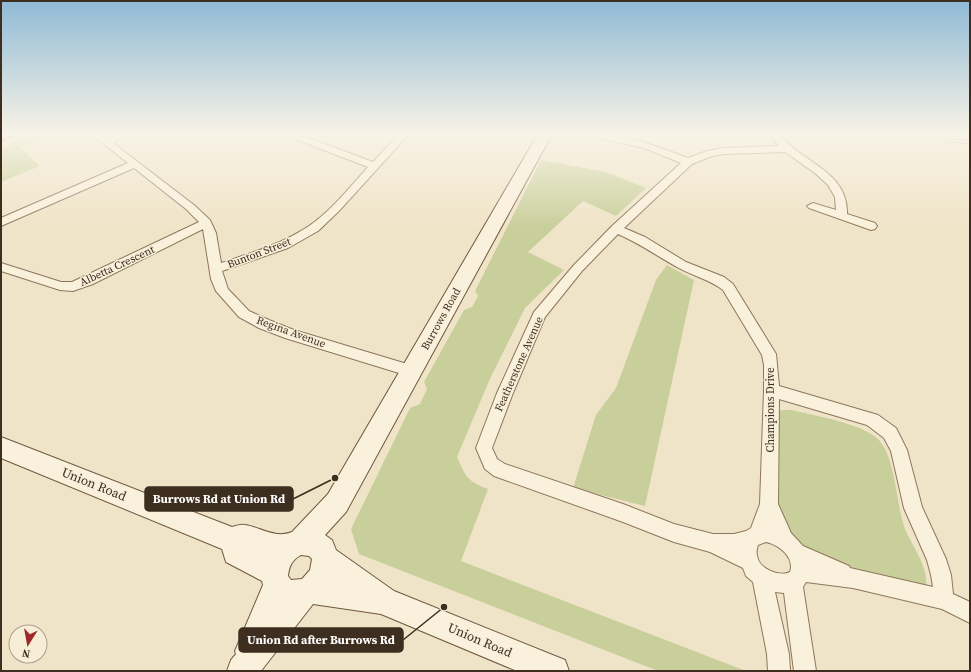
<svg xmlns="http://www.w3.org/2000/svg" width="971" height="672" font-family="'Source Serif 4',serif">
	<rect width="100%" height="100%" fill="#f0e4c8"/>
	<g fill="#c9cf9b">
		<path d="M 29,134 L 55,134 L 20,147 L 40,166 L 1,182 L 1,151 L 16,139 Z"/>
		<path d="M 541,160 L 606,172 L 646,188 L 616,216 L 583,201 L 528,252 L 564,270 L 525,308 L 489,381 L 457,457 C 466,477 467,481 488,489 L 461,561 L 746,671 L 658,671 L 359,554 L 351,529 L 410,408 L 420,404 L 427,389 L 424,382 L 464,310 L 472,307 L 478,296 L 475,291 Z"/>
		<path d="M 667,265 L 694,280 L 645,506 L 573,488 L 596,415 L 616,388 L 656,280 Z"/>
		<path d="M 782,410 L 792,410 C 815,416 861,423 878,439 C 896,457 896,505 905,529 C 912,546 933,573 924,591 L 869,585 L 775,533 L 776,412 Z"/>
	</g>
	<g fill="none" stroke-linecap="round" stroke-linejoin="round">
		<path stroke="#6f938a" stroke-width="3" d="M 1,142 L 6,138 L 18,134"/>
		<g stroke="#8d765c" stroke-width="2">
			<path id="lane" d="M 928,134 L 934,134 L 953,140 L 970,141 L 970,143 L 953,142 L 928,135 Z"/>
		</g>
		<g stroke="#8d765c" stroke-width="2">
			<g id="street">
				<path d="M 91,134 L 102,134 L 108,138 L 119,134 L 131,134 L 129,136 L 113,143 L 194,205 L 210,220 L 216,233 L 221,263 C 251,253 282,244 309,226 C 331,211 350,187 368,167 L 287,136 L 285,134 L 298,134 L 373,162 L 399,134 L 409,134 L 339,211 L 318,231 L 288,248 L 222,271 L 228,289 L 249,311 L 269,320 L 294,330 L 417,367 L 419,371 L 417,375 L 412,377 L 285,338 L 259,328 L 239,317 L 216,291 L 211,279 L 203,229 L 93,284 L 73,291 L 60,290 L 1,271 L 1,263 L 61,282 L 72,282 L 199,222 L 186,209 L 134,168 L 1,226 L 1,218 L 128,163 Z"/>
				<path d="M 587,134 C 620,131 658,147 688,158 L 707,151 L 724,148 L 779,146 L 769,134 L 779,134 C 800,162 849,171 847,214 L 875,223 L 877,226 L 875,229 L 871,230 L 809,208 L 807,206 L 813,203 L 836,210 L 835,197 L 828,185 L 815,173 L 785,152 L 724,154 L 712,156 L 692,164 L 624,228 L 645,237 L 686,262 L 724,277 L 733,284 L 776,354 L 779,386 L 878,415 L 896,428 L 907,450 L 922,507 L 946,559 L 951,575 L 953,594 L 970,602 L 970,623 L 942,609 L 853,588 L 806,582 L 803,587 L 816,671 L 794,671 L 784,593 L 775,592 L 789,654 L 790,671 L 768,671 L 767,654 L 753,582 L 746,576 L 743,568 L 710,552 L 674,542 L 623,522 L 494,476 L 485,469 L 476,448 L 497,393 L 534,312 L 574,265 L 612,226 L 681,163 L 644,148 L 589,136 ZM 618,234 C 639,243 657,256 677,267 C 692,276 709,279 723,290 L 762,355 L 764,365 L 764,390 L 760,504 L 751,528 L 746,531 L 734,534 L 713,534 L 674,524 L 623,504 L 505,464 L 497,459 L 492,448 L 513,393 L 545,317 L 582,271 ZM 779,399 L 867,425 L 884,438 L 891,451 L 904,508 L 927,560 L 931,575 L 933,587 L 850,568 L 849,566 L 803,546 L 791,533 L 778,504 ZM 766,542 C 779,545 795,557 790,572 C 779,577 758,569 757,555 C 756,552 757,548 758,545 Z"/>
			</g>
		</g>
		<g stroke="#6f573f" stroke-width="2">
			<path id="secondary" d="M 538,134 L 552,134 L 346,512 L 325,535 L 332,540 L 336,550 L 394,591 L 565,660 L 569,671 L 517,671 L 381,614 L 313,604 L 261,671 L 227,671 L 231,660 L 236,654 L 235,651 L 263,585 L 262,581 L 226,562 L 222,549 L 1,458 L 1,437 L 232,527 C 236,526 241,524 245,525 C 260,527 275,539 292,532 L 328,494 ZM 301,555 L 309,556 L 312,559 L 310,570 L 302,579 L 291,580 L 288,576 C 289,566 292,560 301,555 Z"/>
		</g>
		<use href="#lane" fill="#faf1dc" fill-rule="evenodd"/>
		<use href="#street" fill="#faf1dc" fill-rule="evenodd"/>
		<use href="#secondary" fill="#faf1dc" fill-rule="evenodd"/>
	</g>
	<linearGradient id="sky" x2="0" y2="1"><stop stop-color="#8fbad6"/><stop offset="0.59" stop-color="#f8f3e6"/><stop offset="1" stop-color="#f8f3e6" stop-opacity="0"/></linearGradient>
	<rect width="971" height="228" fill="url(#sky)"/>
	<g text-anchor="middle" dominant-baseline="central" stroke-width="3" stroke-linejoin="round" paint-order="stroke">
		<g font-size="11" fill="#3d2e20" stroke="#f7eed8">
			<text transform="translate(259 253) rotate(-21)">Bunton Street</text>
			<text transform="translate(117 266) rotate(-25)">Albetta Crescent</text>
			<text transform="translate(441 319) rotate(-61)">Burrows Road</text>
			<text transform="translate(291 332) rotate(20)">Regina Avenue</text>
			<text transform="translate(519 364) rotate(-66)">Featherstone Avenue</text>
			<text transform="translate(770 410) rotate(-90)">Champions Drive</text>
		</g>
		<g font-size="13" fill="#3d2e20" stroke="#f7eed8">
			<text transform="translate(94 484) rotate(22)">Union Road</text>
			<text transform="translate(480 640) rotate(23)">Union Road</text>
		</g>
	</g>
	<path fill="none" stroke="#3d2e20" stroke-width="1.5" d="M335 478L293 499M444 607L403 640"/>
	<g fill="#3d2e20" stroke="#f7eed8" stroke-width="1.5">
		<circle cx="335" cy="478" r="4"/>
		<circle cx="444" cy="607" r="4"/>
	</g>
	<g fill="#3d2e20" stroke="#3d2e20" stroke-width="1.5">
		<rect x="145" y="487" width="148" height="24" rx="4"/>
		<rect x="239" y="628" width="164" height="24" rx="4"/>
	</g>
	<g font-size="12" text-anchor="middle" font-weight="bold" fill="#fff">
		<text x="219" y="503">Burrows Rd at Union Rd</text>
		<text x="321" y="644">Union Rd after Burrows Rd</text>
	</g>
	<rect width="971" height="672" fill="none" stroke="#3d2e20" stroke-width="4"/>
	<g transform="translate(28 644) rotate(191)"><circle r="19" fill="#f7eed8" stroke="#ada18e"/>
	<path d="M0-3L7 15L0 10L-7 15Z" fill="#9e2a2b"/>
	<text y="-6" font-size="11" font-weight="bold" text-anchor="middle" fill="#3d2e20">N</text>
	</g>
</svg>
